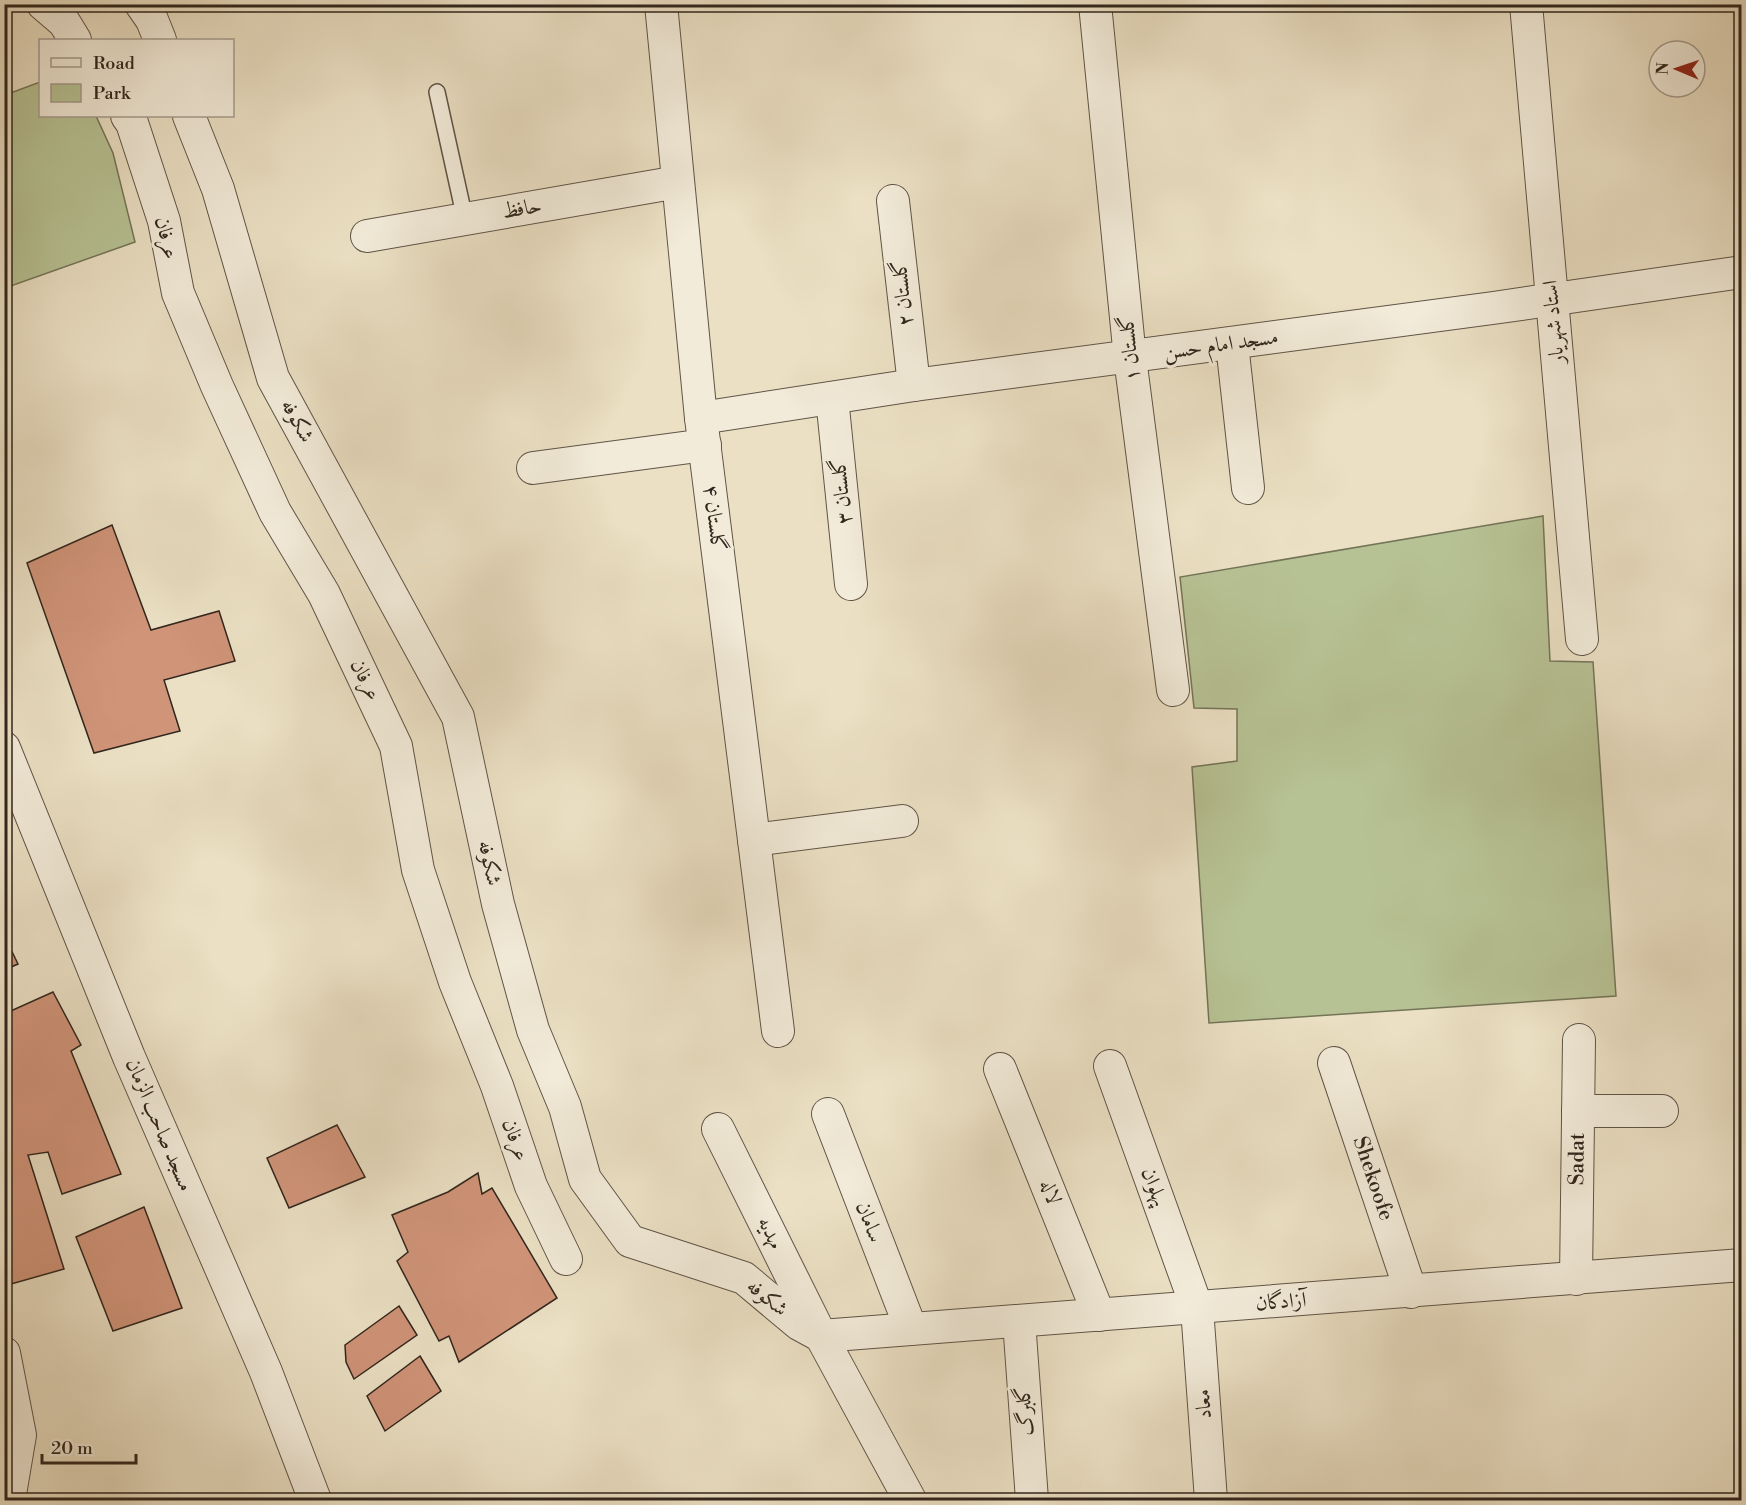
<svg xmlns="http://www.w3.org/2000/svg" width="1746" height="1505" font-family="'Libre Bodoni',Amiri,serif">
	<rect width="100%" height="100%" fill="#ebe0c4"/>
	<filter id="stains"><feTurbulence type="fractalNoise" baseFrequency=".00333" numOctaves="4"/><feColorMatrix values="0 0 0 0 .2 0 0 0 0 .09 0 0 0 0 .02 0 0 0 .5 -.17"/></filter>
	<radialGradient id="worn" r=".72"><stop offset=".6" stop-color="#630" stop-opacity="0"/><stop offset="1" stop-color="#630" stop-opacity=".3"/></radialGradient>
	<g fill="#b7c294" stroke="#747458" stroke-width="1.5">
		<path d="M 40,82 L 40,116 L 96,116 L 113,153 L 135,242 L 5,288 L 5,95 Z"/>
		<path d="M 1543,516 L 1550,661 L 1593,662 L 1616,996 L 1209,1023 L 1192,767 L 1237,761 L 1237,709 L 1194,708 L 1180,577 Z"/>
	</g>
	<g fill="#d09479" stroke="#31261d" stroke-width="1.5">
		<path d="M 112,525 L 151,630 L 219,611 L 235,661 L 164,680 L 180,731 L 94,753 L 27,563 Z"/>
		<path d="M 4,935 L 18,964 L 4,970 Z"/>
		<path d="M 53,992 L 81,1045 L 71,1051 L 121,1174 L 62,1194 L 48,1152 L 28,1155 L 64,1269 L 4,1286 L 4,1014 Z"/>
		<path d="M 337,1125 L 365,1177 L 289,1208 L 267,1158 Z"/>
		<path d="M 478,1173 L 482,1194 L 492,1188 L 557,1298 L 459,1362 L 449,1336 L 439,1341 L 397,1261 L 408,1252 L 392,1215 L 448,1192 Z"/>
		<path d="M 144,1207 L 182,1308 L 113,1331 L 76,1237 Z"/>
		<path d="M 399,1306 L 417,1335 L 354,1379 L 346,1362 L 345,1345 Z"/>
		<path d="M 420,1356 L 441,1391 L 385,1431 L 367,1396 Z"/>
	</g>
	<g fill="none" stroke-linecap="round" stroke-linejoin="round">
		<g stroke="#605447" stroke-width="18">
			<path id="lane" d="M 437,92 L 465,219"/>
		</g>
		<g stroke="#605447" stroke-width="34">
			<g id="street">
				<path d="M 43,4 L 64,22 L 75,40"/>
				<path d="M 141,4 L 152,20 L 160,40"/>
				<path d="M 661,4 L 701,418 L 778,1031"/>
				<path d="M 1095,4 L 1130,358 L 1173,690"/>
				<path d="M 1526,4 L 1582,639"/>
				<path d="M 127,116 L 132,123 L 164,221 L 178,293 L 217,386 L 275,512 L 324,594 L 396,746 L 418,870 L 455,982 L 497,1086 L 531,1186 L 566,1259"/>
				<path d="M 189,116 L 218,189 L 273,378 L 458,717 L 498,904 L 533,1030 L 565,1107 L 585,1179 L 630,1241 L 744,1278 L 799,1324 L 821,1336 L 910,1500"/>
				<path d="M 893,201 L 914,385"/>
				<path d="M 367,236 L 678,182"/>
				<path d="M 1232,344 L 1248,488"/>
				<path d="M 832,398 L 851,584"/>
				<path d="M 701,418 L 914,385 L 1493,308 L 1742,272"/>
				<path d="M 533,468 L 705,445"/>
				<path d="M 4,748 L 129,1057 L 266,1372 L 315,1500"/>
				<path d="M 754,840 L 902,821"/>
				<path id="s1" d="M 1334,1063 L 1411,1292"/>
				<path d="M 1110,1066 L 1197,1308 L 1211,1500"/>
				<path d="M 1000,1069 L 1099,1315"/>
				<path d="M 1578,1111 L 1662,1111"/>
				<path d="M 828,1114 L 911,1329"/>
				<path d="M 718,1129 L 821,1336 L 1742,1265"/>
				<path id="s2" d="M 1576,1279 L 1579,1040"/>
				<path d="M 1019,1321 L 1032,1500"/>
				<path d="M 4,1353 L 20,1435 L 9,1500"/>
			</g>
		</g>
		<use href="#lane" stroke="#f2ebd9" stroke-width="15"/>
		<use href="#street" stroke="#f2ebd9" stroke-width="32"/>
	</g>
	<g text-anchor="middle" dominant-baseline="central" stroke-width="6" stroke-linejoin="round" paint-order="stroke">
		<g font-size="21" fill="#31261d" stroke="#f2ebd9">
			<text transform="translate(522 209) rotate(-10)">حافظ</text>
			<text transform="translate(166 238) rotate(77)">عرفان</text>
			<text transform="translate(903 293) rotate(-96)">گلستان ۲</text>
			<text transform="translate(1554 322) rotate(-95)">استاد شهریار</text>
			<text transform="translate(1221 345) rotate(-8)">مسجد امام حسن</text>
			<text transform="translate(1130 348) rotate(-96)">گلستان ۱</text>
			<text transform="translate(297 421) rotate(61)">شکوفه</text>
			<text transform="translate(842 491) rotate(-96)">گلستان ۳</text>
			<text transform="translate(714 518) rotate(83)">گلستان ۴</text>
			<text transform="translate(365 680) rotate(64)">عرفان</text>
			<text transform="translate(489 863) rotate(78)">شکوفه</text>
			<text transform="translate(159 1125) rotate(67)">مسجد صاحب الزمان</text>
			<text transform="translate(515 1140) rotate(71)">عرفان</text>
			<text stroke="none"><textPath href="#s2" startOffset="120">Sadat</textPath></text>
			<text stroke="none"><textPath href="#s1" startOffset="122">Shekoofe</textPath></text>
			<text transform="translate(1154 1187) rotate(70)">پهلوان</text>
			<text transform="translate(1050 1192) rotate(68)">لاله</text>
			<text transform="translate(869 1222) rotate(69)">سامان</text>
			<text transform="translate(770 1233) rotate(64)">مهدیه</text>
			<text transform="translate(767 1298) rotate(39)">شکوفه</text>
			<text transform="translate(1281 1302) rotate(-4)">آزادگان</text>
			<text transform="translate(1204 1404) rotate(-94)">معاد</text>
			<text transform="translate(1025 1411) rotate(-94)">گلبرگ</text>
		</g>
	</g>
	<rect width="1746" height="1505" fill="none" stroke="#ebe0c4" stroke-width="24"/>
	<rect x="6" y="6" width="1734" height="1493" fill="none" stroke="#31261d" stroke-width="3"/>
	<rect x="12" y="12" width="1722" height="1481" fill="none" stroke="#31261d" stroke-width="1.5"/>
	<rect x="39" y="39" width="195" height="78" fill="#f2ebd9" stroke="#a59c8e" stroke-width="1.5"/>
	<rect x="51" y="58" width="30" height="9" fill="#f2ebd9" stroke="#a59c8e" stroke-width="1.5"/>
	<text x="93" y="69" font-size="18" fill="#31261d">Road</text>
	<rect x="51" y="84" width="30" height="18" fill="#b7c294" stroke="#a59c8e" stroke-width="1.5"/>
	<text x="93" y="99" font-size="18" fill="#31261d">Park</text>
	<g transform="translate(1677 69) rotate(272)"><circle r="28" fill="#f2ebd9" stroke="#a59c8e" stroke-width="1.5"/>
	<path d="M0-4.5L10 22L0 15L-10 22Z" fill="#8f2418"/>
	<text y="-9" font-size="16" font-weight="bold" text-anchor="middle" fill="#31261d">N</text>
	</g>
	<path d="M42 1454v9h94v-9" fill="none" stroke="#31261d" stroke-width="3"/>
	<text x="51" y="1454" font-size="18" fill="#31261d" stroke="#f2ebd9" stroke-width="4.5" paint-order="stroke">20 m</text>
	<rect width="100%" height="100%" filter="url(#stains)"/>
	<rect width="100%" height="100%" fill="url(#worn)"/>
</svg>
